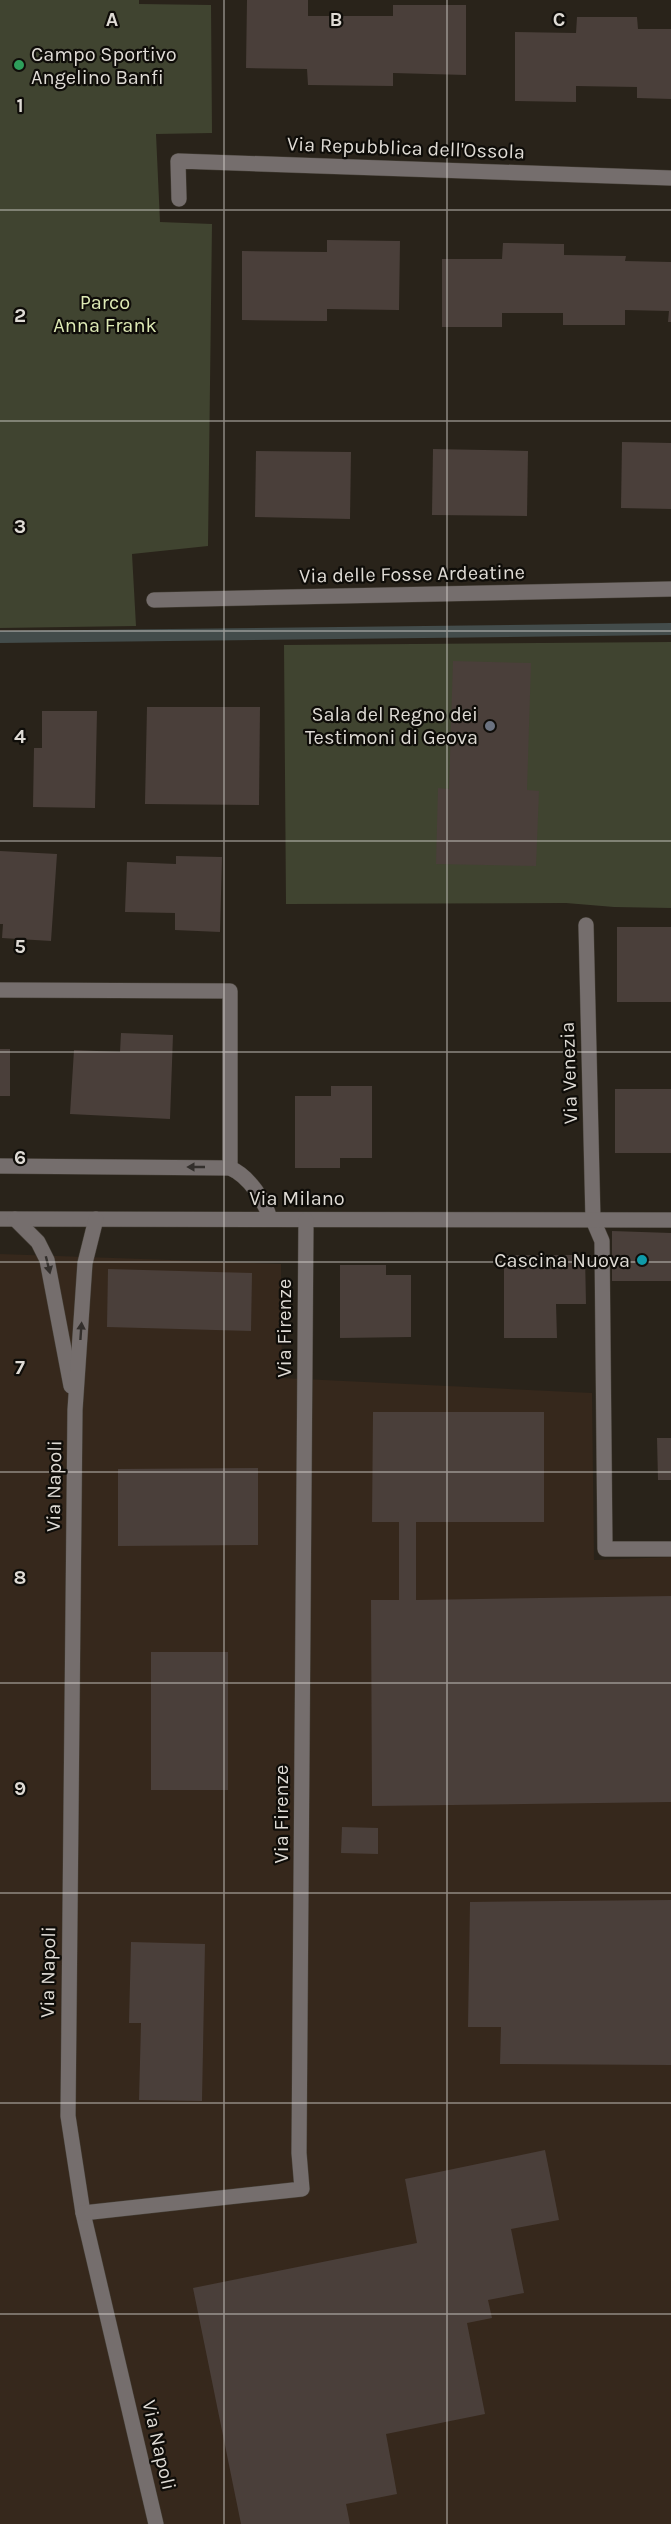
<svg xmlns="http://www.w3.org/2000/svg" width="671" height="2524" font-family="Karla,sans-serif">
	<rect width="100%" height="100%" fill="#29231a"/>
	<path fill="#36281c" d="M 0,1254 L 281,1264 L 282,1378 L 592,1393 L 594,1560 L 671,1557 L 671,2524 L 0,2524 Z"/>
	<g fill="#404430">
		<path d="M 0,0 L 139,0 L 139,4 L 211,5 L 212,133 L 156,134 L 160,222 L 212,224 L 208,546 L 132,554 L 136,626 L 0,628 Z"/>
		<path d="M 671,642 L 671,908 L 614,907 L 566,903 L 286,904 L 284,645 Z"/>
	</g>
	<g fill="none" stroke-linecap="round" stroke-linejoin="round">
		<path stroke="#434c4b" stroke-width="12" d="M 0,637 L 671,629"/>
	</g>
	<g fill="#4a3f3a">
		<path d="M 247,0 L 308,0 L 308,16 L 393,16 L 393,5 L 466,5 L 466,75 L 393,73 L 393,86 L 308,85 L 307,69 L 246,68 Z"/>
		<path d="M 577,17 L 637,17 L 638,29 L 671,29 L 671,99 L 637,98 L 637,87 L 576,86 L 576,102 L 515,101 L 515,32 L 576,33 Z"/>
		<path d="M 327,240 L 400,241 L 399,310 L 327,309 L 327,321 L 242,320 L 242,251 L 327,252 Z"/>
		<path d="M 503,243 L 564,244 L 564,255 L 626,256 L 625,261 L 671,262 L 671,322 L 668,322 L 669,311 L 625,310 L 625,325 L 563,325 L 563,313 L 502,313 L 502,327 L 442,327 L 442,259 L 502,259 Z"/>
		<path d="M 622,442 L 671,443 L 671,509 L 621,508 Z"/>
		<path d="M 433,449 L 528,451 L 527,516 L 432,515 Z"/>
		<path d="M 256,451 L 351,452 L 350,519 L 255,517 Z"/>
		<path d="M 453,661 L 531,663 L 527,790 L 539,791 L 536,866 L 436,864 L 438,788 L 449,789 Z"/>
		<path d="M 147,707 L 260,707 L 259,805 L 145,804 Z"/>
		<path d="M 42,711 L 97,711 L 95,808 L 33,807 L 34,748 L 42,748 Z"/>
		<path d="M 0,851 L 57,854 L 51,941 L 2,938 L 3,924 L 0,924 Z"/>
		<path d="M 176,856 L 222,857 L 220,932 L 175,930 L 175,913 L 125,912 L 127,862 L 176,864 Z"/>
		<rect x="617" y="927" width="54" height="75"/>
		<path d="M 121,1033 L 173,1035 L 170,1119 L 70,1114 L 74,1050 L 120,1052 Z"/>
		<rect x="0" y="1049" width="10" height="47"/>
		<path d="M 331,1086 L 372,1086 L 372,1158 L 340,1158 L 340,1168 L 295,1168 L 295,1096 L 331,1096 Z"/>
		<rect x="615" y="1089" width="56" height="64"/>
		<path d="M 612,1231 L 671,1233 L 671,1281 L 612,1281 Z"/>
		<path d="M 504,1255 L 585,1255 L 586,1304 L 556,1304 L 557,1338 L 504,1338 Z"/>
		<path d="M 340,1265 L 386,1265 L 386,1275 L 411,1275 L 411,1337 L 340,1338 Z"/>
		<path d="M 108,1269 L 252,1273 L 251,1331 L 107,1327 Z"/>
		<path d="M 373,1412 L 544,1412 L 544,1522 L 416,1522 L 416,1600 L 671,1596 L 671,1802 L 372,1806 L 371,1600 L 399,1600 L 399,1522 L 372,1522 Z"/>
		<path d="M 657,1438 L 671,1438 L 671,1480 L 658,1480 Z"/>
		<path d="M 258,1468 L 258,1545 L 118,1546 L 118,1469 Z"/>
		<rect x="151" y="1652" width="77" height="138"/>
		<path d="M 342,1827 L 378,1828 L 378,1854 L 341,1853 Z"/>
		<path d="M 671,1900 L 671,2065 L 500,2064 L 501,2027 L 468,2027 L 470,1902 Z"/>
		<path d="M 131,1942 L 205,1944 L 202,2101 L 139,2100 L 141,2023 L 129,2023 Z"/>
		<path d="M 545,2150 L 559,2220 L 511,2229 L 524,2293 L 488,2300 L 492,2318 L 467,2323 L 485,2414 L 386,2434 L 397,2494 L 346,2504 L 350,2524 L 241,2524 L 193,2288 L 417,2243 L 405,2179 Z"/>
	</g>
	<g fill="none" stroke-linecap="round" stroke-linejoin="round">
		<g stroke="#464038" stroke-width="16">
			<g id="minor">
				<path d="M 179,199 L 178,161 L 671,178"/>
				<path d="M 154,600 L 671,589"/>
				<path d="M 586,925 L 593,1220 L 602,1241 L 605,1549 L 671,1549"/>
				<path d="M 0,990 L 230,991 L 230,1168"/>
				<path d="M 0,1166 L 230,1168 C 249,1176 265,1201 270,1219"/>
				<path d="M 0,1219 L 671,1220"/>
				<path d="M 15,1219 L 38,1242 L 47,1260 L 71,1386"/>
				<path d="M 96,1219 L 85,1263 L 75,1410 L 68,2116 L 83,2213 L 156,2524"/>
				<path d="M 83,2213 L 302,2189 L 299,2153 L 306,1220"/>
			</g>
		</g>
		<use href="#minor" stroke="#756e6d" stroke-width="15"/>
	</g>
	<defs><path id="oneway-solid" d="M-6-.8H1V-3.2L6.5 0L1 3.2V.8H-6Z" transform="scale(1.5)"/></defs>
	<g fill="#332f2c">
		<use href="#oneway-solid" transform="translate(196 1167) rotate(-180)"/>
		<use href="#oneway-solid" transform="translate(48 1265) rotate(76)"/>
		<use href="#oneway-solid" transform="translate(81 1331) rotate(-86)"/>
	</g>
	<path fill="none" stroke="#dfdbd5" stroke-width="1.5" stroke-opacity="0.55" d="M 224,0 L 224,2524M 447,0 L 447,2524M 0,210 L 671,210M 0,421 L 671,421M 0,631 L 671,631M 0,841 L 671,841M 0,1052 L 671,1052M 0,1262 L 671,1262M 0,1472 L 671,1472M 0,1683 L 671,1683M 0,1893 L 671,1893M 0,2103 L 671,2103M 0,2314 L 671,2314"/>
	<circle fill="#2e9e5b" stroke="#0f0d09" stroke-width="2" cx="19" cy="65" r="6"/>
	<circle fill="#6b7280" stroke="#0f0d09" stroke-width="2" cx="490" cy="726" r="6"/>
	<circle fill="#0f9aa8" stroke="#0f0d09" stroke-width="2" cx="642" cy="1260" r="6"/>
	<g text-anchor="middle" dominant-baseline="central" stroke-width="4.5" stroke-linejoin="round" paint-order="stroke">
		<g font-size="20" fill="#dfdbd5" stroke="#0f0d09" text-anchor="end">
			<text x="31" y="54" text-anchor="start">Campo Sportivo<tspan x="31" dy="23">Angelino Banfi</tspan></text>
			<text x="478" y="714">Sala del Regno dei<tspan x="478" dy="23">Testimoni di Geova</tspan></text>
			<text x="630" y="1260">Cascina Nuova</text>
		</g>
		<g font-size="20" fill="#dfdbd5" stroke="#0f0d09">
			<text transform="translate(406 148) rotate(2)">Via Repubblica dell'Ossola</text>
			<text transform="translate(412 574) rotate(-1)">Via delle Fosse Ardeatine</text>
			<text transform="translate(569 1073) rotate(-92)">Via Venezia</text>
			<text x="297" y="1198">Via Milano</text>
			<text transform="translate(284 1328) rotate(-90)">Via Firenze</text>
			<text transform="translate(54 1486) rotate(-89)">Via Napoli</text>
			<text transform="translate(281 1814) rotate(-90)">Via Firenze</text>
			<text transform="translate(48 1972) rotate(-89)">Via Napoli</text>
			<text transform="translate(159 2445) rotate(77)">Via Napoli</text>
		</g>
		<g font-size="20" fill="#deeab5" stroke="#0f0d09">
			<text x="105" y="302">Parco<tspan x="105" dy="23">Anna Frank</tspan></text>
		</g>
	</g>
	<g font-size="20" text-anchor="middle" font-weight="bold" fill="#dfdbd5" stroke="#0f0d09" stroke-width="4.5" stroke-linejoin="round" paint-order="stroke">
		<text x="112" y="26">A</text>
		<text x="336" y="26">B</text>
		<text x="559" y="26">C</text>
		<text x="20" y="112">1</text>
		<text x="20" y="322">2</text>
		<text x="20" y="533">3</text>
		<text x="20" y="743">4</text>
		<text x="20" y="953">5</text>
		<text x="20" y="1164">6</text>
		<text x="20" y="1374">7</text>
		<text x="20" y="1584">8</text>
		<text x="20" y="1795">9</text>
	</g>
</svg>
